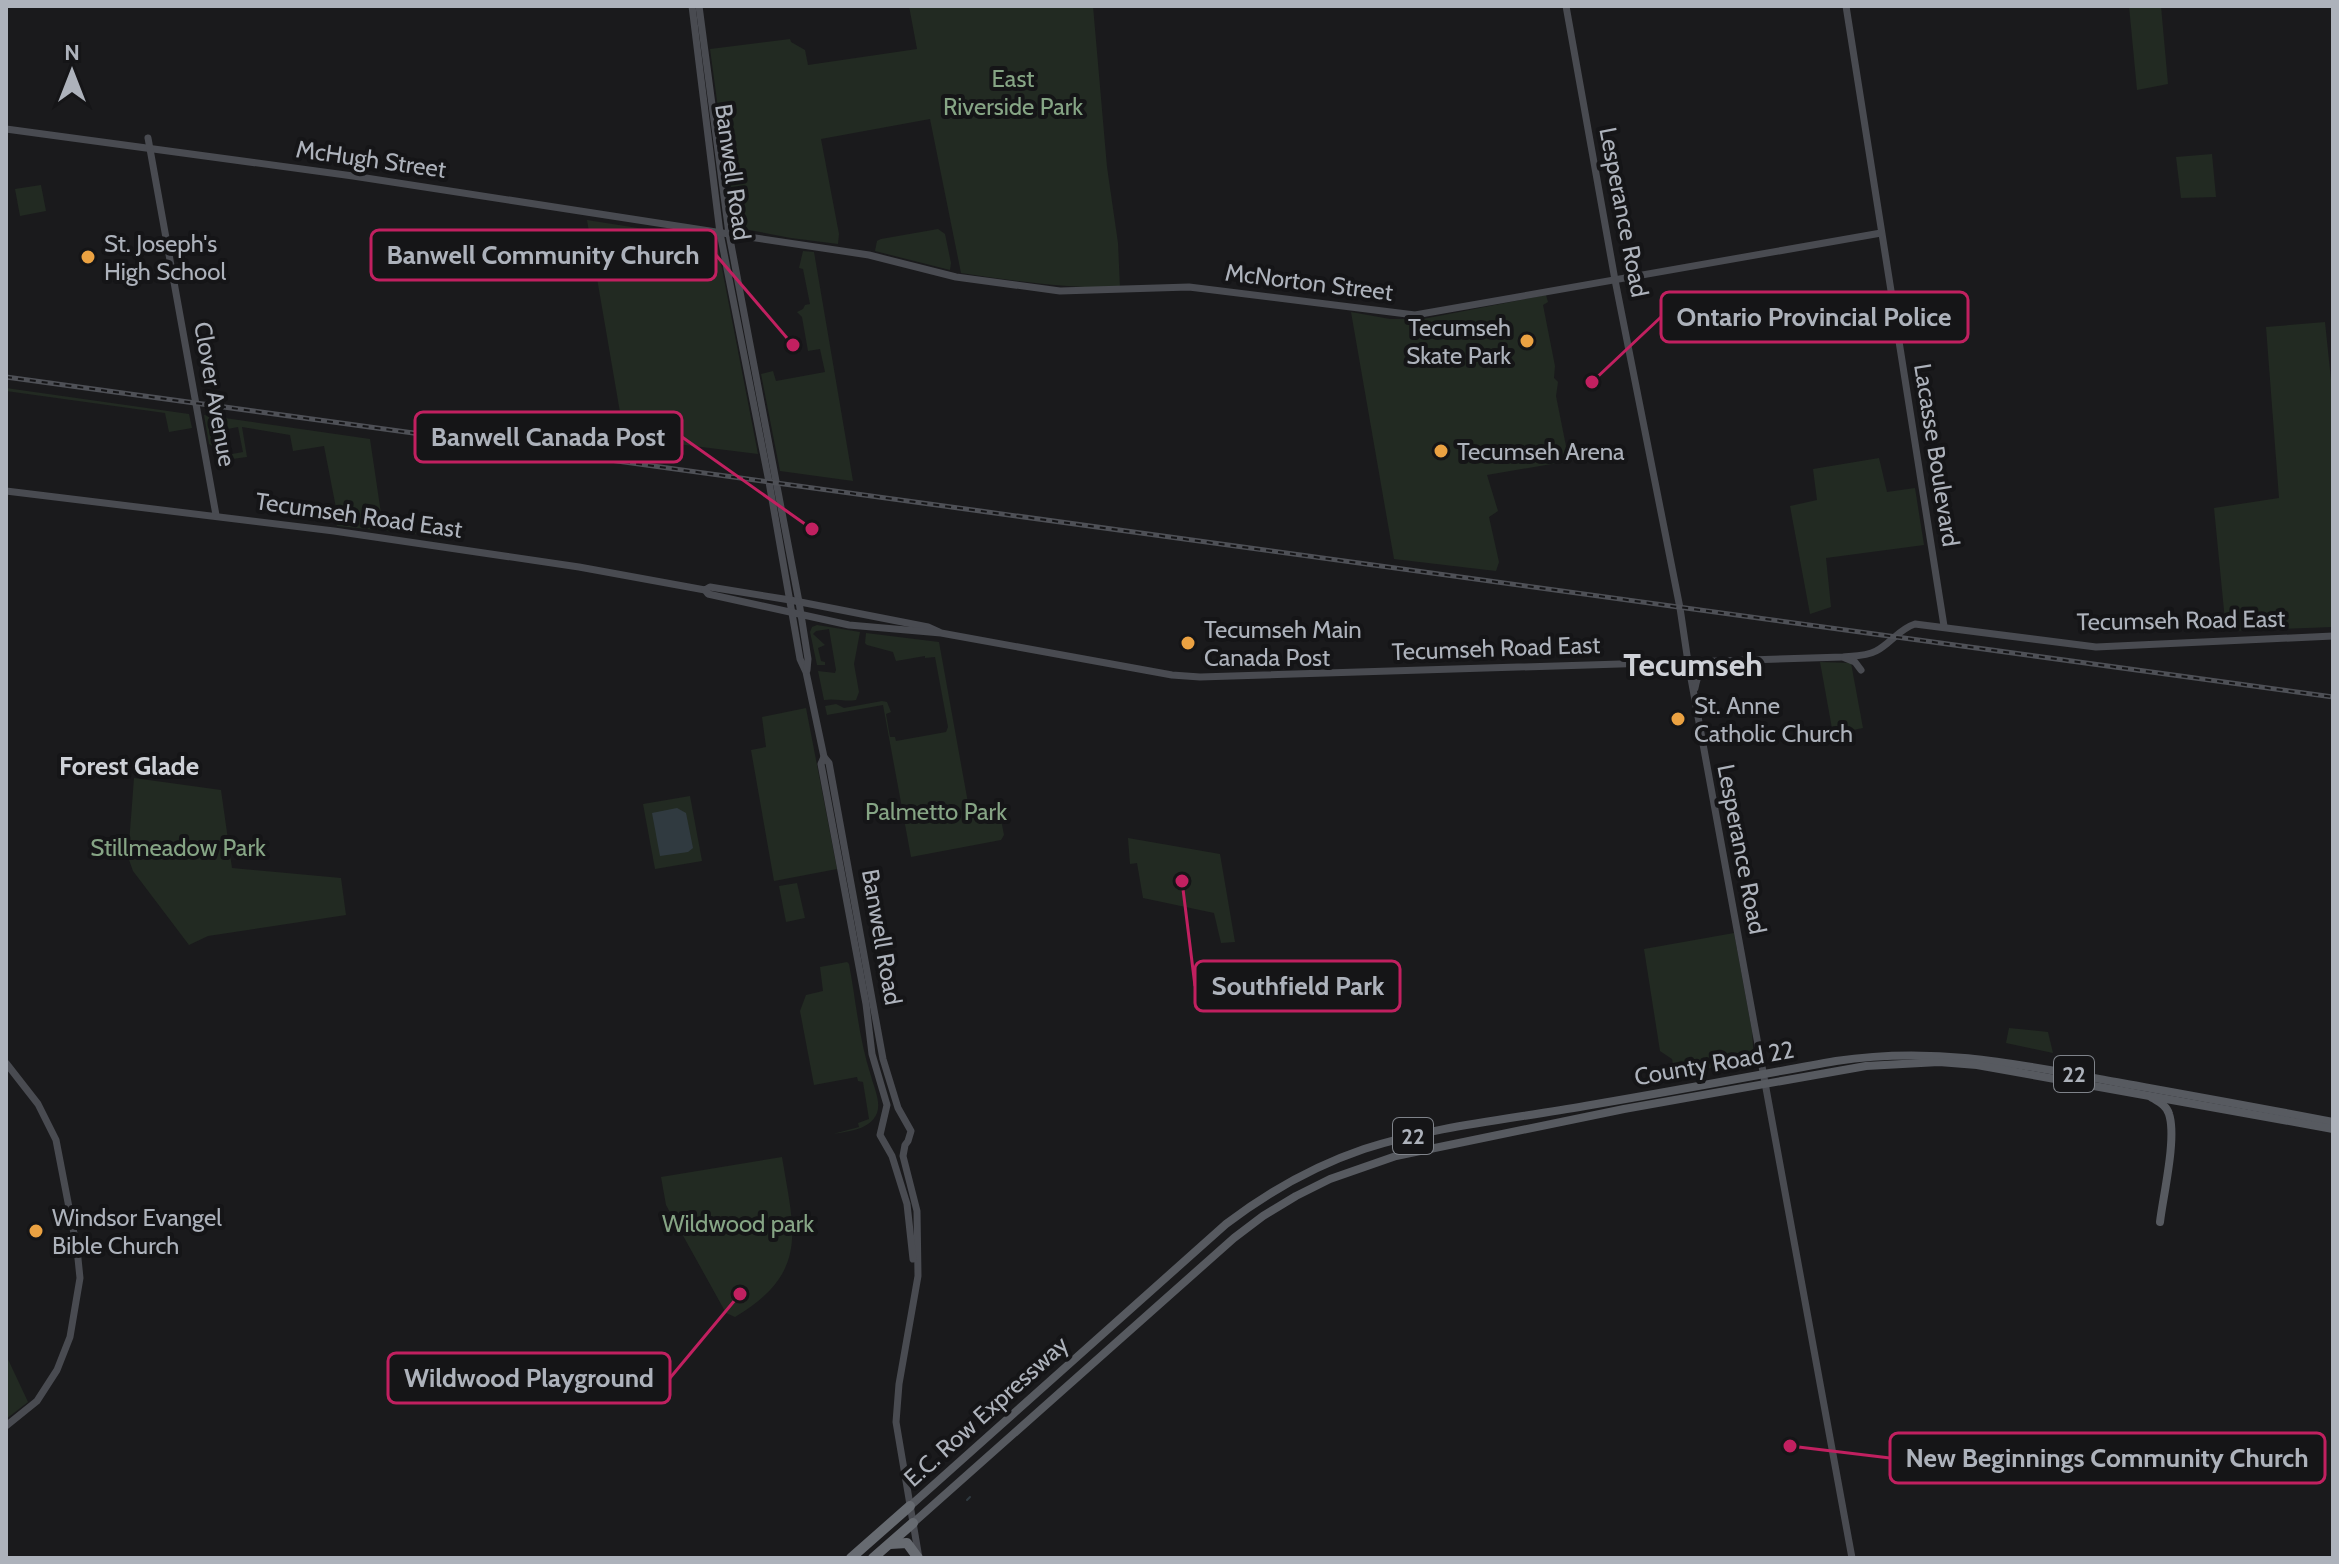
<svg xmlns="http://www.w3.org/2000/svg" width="2339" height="1564" font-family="Cabin,sans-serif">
	<rect width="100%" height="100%" fill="#1a1a1c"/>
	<g fill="#222a22">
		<path d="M 909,6 L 1093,6 L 1107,167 L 1118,243 L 1120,288 C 1066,288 1014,281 961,273 L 930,119 L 821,139 L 839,234 L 838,244 L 791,238 L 734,227 L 710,49 L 790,39 L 791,42 L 805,50 L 808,65 L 917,49 Z"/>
		<path d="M 2129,6 L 2161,6 L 2168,84 L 2137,90 Z"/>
		<path d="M 2212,154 L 2216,197 L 2181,198 L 2176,157 Z"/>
		<path d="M 41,185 L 46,211 L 20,216 L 15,189 Z"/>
		<path d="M 587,220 L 714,240 L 717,243 L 758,454 L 589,433 L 595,423 L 621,418 Z"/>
		<path d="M 938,229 L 945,234 L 951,263 L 950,270 L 875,251 L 877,241 L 881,239 Z"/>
		<path d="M 803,251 L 814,252 L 853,481 L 780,471 L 761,374 L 773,371 L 776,381 L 825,372 L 820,349 L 808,351 L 802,317 L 797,312 L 803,309 L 805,305 L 810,304 L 803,269 L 799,268 Z"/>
		<path d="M 1546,295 L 1548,302 L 1543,305 L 1555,366 L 1554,378 L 1558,382 L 1556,396 L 1569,461 L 1487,475 L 1498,511 L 1489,517 L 1499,562 L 1496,571 L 1394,559 L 1351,312 L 1390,319 L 1423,319 Z"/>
		<path d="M 2325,322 L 2333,399 L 2333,627 L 2226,631 L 2214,508 L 2279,498 L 2266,327 Z"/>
		<path d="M 6,388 L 189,414 L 192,428 L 169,432 L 165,413 L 6,391 Z"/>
		<path d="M 204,415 L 370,439 L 383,527 L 416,531 L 416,534 L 337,526 L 333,513 L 337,513 L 324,446 L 293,451 L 290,435 L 242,427 L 247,457 L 232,459 L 232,454 L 243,452 L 238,427 L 212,432 L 214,447 L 209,444 Z"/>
		<path d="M 1879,458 L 1887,492 L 1915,488 L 1924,545 L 1826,558 L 1831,607 L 1810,614 L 1790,506 L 1817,500 L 1813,469 Z"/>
		<path d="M 817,625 L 860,632 L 854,664 L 859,692 L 856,700 C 845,702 836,698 824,700 L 818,671 L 835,673 L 836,670 L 829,629 L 816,631 L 813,634 L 825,645 L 818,648 L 821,661 L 825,662 L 825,665 L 817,665 L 810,632 L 812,627 Z"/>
		<path d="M 866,633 L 939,642 L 970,814 L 999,809 L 1004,835 L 1001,840 L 911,857 L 883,705 L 827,715 L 825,706 L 836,704 L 844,708 L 882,701 L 887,702 L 891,712 L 886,714 L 890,737 L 895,737 L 896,741 L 946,732 L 948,727 L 935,657 L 925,658 L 925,656 L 896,661 L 893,652 L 867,645 L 865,643 Z"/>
		<path d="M 1820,662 L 1851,663 L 1863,728 L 1833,734 Z"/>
		<path d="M 806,708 L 837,869 L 774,881 L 751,750 L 766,747 L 762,717 Z"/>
		<path d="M 134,778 L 221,790 L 232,868 L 341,878 L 346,915 L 208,936 L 189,945 L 133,871 L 128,857 Z"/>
		<path d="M 690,796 L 702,861 L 655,869 L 643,804 Z"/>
		<path d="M 1128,838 L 1220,854 L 1235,942 L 1221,943 L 1214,913 L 1143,898 L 1137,863 L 1130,864 Z"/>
		<path d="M 797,883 L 805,918 L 786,922 L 779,886 Z"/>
		<path d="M 1734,933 L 1752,1031 L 1754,1060 L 1675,1074 L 1672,1059 L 1660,1051 L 1644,949 Z"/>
		<path d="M 847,962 L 849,964 C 856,1001 859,1040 871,1076 C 874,1088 881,1101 877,1113 C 870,1130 849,1131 833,1134 L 859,1127 L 858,1123 L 869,1119 L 863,1082 L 858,1081 L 857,1077 L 814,1085 L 800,1011 L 806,995 L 823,991 L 820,967 Z"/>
		<path d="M 2009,1028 L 2048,1032 L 2053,1053 L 2006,1043 Z"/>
		<path d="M 782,1157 C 794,1231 810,1272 735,1317 L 726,1313 L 666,1205 L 661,1177 Z"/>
		<path d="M 6,1355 L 28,1402 L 6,1419 Z"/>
	</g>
	<path fill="#303a40" d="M 677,808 L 686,813 L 693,848 L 688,852 L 660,856 L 652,813 Z"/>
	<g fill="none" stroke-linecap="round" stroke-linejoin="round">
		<path stroke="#303a40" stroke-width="2" d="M 967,1500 L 970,1497"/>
		<g stroke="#494b51" stroke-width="7">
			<path d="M 692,6 L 720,233 L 769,482 L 800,659 L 806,672 L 824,757 L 829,763 L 883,1059 L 898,1108 L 911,1131 L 908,1141 L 905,1145 L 903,1156 L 917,1211 L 918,1276 L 899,1384 L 896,1422 L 919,1558"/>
			<path d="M 699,6 L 729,234 L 799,602 L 808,659 L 807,670"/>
			<path d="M 1566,6 L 1615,280 L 1680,608 L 1688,662 L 1852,1558"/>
			<path d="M 1846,6 L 1944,626"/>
			<path d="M 6,129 L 353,176 L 729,234 L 869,255 L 956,277 L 1060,291 L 1189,287 L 1415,315 L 1881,233"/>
			<path d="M 148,138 L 216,515"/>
			<path d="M 6,491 L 334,531 L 579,567 L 705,590 L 710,587 L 790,600 L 928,627 L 939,632"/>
			<path d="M 705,590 L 708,594 L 849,625 L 941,633 L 1172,675 L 1200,677 L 1843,657 C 1854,656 1867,656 1876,651 C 1891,643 1899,629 1915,624 L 2096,647 L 2333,636"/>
			<path d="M 1845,658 L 1855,662 L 1861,670"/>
			<path d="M 1695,688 C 1697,678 1700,666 1711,663"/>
			<path d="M 824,757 L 821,764 L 866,1004 L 872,1054 L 887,1105 L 880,1135 L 892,1156 L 907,1204 L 913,1259"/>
			<path d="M 6,1063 L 38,1104 L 56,1140 L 77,1249 L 80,1278 L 70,1337 L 57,1370 L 37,1401 L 6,1426"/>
		</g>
		<g stroke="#575a60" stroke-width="8">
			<path d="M 2151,1097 C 2159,1102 2167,1106 2169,1114 C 2177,1138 2163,1196 2160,1222"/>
			<path d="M 910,1506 L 1226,1224 C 1268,1192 1314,1166 1364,1149 C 1435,1126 1512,1119 1585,1106 C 1669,1092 1752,1076 1836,1061 C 1935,1046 2019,1064 2116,1082 C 2188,1095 2261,1108 2333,1122"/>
			<path d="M 913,1523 L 1234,1238 L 1263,1216 L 1296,1196 L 1330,1179 L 1396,1156 L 1624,1109 L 1866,1066 L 1939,1062 L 1977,1065 L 2333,1129"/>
		</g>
		<g stroke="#676b71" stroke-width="10">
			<path d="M 890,1544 L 907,1543 L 918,1558"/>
			<path d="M 851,1558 L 910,1506"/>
			<path d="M 873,1558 L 913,1523"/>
		</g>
		<g stroke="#4e5056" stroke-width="5">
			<path id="rail" d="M 6,377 L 2333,697"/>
		</g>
		<use href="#rail" stroke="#151517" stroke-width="2" stroke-dasharray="6" stroke-linecap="butt"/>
	</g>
	<g fill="#eba242" stroke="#151517" stroke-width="3">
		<circle cx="88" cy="257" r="8"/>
		<circle cx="1527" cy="341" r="8"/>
		<circle cx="1441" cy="451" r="8"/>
		<circle cx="1188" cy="643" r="8"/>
		<circle cx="1678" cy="719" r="8"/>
		<circle cx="36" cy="1231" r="8"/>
	</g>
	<g text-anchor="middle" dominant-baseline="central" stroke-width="8" stroke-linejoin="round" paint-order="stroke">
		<g fill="#151517" stroke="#7f838a" stroke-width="2">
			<rect x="2054" y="1056" width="40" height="36" rx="6"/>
			<rect x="1393" y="1118" width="40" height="36" rx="6"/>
		</g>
		<g font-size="22" font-weight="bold" fill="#adb2bb">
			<text x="2074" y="1074">22</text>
			<text x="1413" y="1136">22</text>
		</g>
		<g font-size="24" fill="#86a585" stroke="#151517">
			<text x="1013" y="78">East<tspan x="1013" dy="28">Riverside Park</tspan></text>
			<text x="936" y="811">Palmetto Park</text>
			<text x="178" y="847">Stillmeadow Park</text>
			<text x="738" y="1223">Wildwood park</text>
		</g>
		<g font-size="24" fill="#adb2bb" stroke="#151517">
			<text transform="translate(371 159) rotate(8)">McHugh Street</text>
			<text transform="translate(733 172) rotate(82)">Banwell Road</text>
			<text transform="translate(1624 212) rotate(79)">Lesperance Road</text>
			<text transform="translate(1309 282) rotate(7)">McNorton Street</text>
			<text transform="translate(215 394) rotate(80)">Clover Avenue</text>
			<text transform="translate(1937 455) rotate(81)">Lacasse Boulevard</text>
			<text transform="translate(359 515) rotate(8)">Tecumseh Road East</text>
			<text transform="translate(2181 620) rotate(-1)">Tecumseh Road East</text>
			<text transform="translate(1496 648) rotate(-2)">Tecumseh Road East</text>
			<text transform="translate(1742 849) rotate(79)">Lesperance Road</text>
			<text transform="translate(882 937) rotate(80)">Banwell Road</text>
			<text transform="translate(1714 1063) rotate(-10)">County Road 22</text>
			<text transform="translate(986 1411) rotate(-42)">E.C. Row Expressway</text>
		</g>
		<g font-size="24" fill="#adb2bb" stroke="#151517" text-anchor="start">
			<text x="104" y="243">St. Joseph's<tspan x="104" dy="28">High School</tspan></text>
			<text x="1511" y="327" text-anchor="end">Tecumseh<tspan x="1511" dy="28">Skate Park</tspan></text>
			<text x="1457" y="451">Tecumseh Arena</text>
			<text x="1204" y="629">Tecumseh Main<tspan x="1204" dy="28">Canada Post</tspan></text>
			<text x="1694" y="705">St. Anne<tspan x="1694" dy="28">Catholic Church</tspan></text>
			<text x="52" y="1217">Windsor Evangel<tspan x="52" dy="28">Bible Church</tspan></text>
		</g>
		<g font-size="26" font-weight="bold" fill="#ced1d7" stroke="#151517">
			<text x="129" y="766">Forest Glade</text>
		</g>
		<g font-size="32" font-weight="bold" fill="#ced1d7" stroke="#151517">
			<text x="1693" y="664">Tecumseh</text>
		</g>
	</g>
	<path fill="none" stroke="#c12060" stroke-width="3" d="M793 345L716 255M1592 382L1661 317M812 529L682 437M1182 881L1195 986M740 1294L670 1378M1790 1446L1890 1458"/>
	<g fill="#c12060" stroke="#151517" stroke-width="3">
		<circle cx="793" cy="345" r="8"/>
		<circle cx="1592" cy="382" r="8"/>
		<circle cx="812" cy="529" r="8"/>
		<circle cx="1182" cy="881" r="8"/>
		<circle cx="740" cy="1294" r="8"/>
		<circle cx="1790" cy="1446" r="8"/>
	</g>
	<g fill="#151517" stroke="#c12060" stroke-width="3">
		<rect x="371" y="230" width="345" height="50" rx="8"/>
		<rect x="1661" y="292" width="307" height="50" rx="8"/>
		<rect x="415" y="412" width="267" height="50" rx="8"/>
		<rect x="1195" y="961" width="205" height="50" rx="8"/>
		<rect x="388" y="1353" width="282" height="50" rx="8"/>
		<rect x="1890" y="1433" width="435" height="50" rx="8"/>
	</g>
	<g font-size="26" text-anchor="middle" font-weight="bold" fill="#adb2bb">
		<text x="543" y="264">Banwell Community Church</text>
		<text x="1814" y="326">Ontario Provincial Police</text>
		<text x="548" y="446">Banwell Canada Post</text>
		<text x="1298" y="995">Southfield Park</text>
		<text x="529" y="1387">Wildwood Playground</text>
		<text x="2107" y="1467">New Beginnings Community Church</text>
	</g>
	<rect width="2339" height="1564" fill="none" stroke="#adb2bb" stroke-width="16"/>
	<g transform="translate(72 72)" stroke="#151517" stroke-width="6" paint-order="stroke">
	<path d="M0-6L14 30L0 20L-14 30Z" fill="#adb2bb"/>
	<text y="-12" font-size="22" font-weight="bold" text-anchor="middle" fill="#adb2bb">N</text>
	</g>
</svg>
